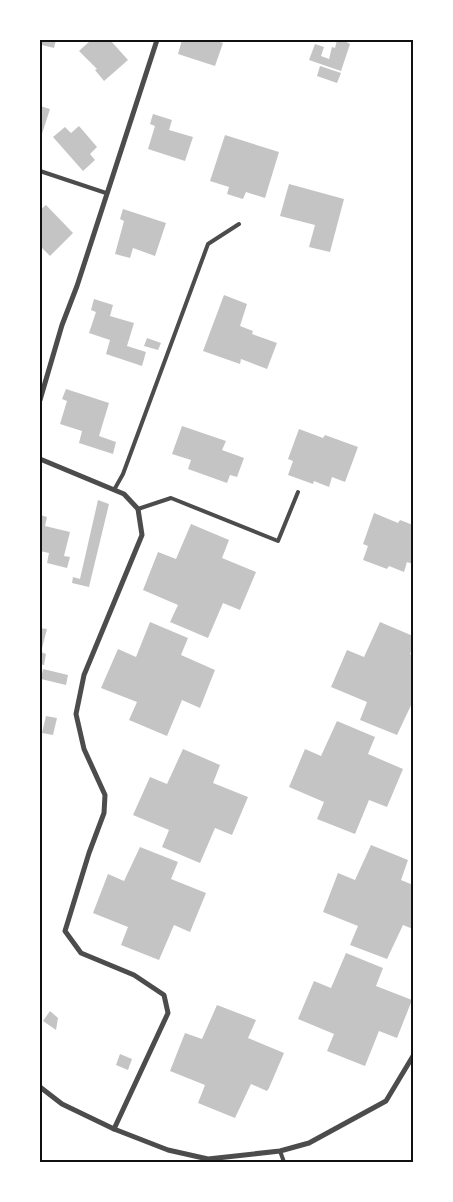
<svg xmlns="http://www.w3.org/2000/svg" width="453" height="1202" font-family="'Fira Sans',sans-serif">
	<rect width="100%" height="100%" fill="#fff"/>
	<g fill="#c4c4c4">
		<path d="M 40,40 L 56,40 L 54,48 L 42,45 L 40,51 Z"/>
		<path d="M 91,40 L 110,40 L 128,60 L 104,81 L 95,70 L 97,69 L 79,51 Z"/>
		<path d="M 182,40 L 215,40 L 223,43 L 215,66 L 178,54 Z"/>
		<path d="M 337,40 L 343,40 L 350,44 L 341,71 L 309,60 L 315,44 L 324,47 L 321,56 L 329,59 L 332,47 L 335,48 Z"/>
		<path d="M 320,66 L 341,73 L 337,83 L 317,76 Z"/>
		<path d="M 40,106 L 50,109 L 40,140 Z"/>
		<path d="M 153,114 L 172,120 L 169,130 L 193,137 L 185,161 L 148,149 L 155,126 L 150,124 Z"/>
		<path d="M 79,126 L 97,147 L 90,154 L 95,160 L 83,171 L 53,137 L 65,127 L 71,133 Z"/>
		<path d="M 225,135 L 279,152 L 265,198 L 246,192 L 243,199 L 227,194 L 229,187 L 210,181 Z"/>
		<path d="M 289,184 L 344,199 L 330,252 L 309,247 L 315,225 L 280,216 Z"/>
		<path d="M 46,205 L 73,233 L 50,256 L 40,246 L 40,210 Z"/>
		<path d="M 123,209 L 166,223 L 155,256 L 133,248 L 130,258 L 115,254 L 124,221 L 120,219 Z"/>
		<path d="M 224,295 L 247,304 L 240,326 L 253,331 L 252,334 L 277,343 L 267,369 L 241,359 L 240,364 L 203,351 Z"/>
		<path d="M 94,299 L 113,305 L 110,316 L 134,323 L 127,346 L 146,352 L 142,366 L 106,354 L 110,340 L 89,333 L 96,312 L 91,310 Z"/>
		<path d="M 147,338 L 161,343 L 158,350 L 144,346 Z"/>
		<path d="M 66,389 L 109,403 L 99,436 L 116,442 L 113,454 L 79,443 L 82,431 L 60,424 L 67,401 L 62,399 Z"/>
		<path d="M 182,426 L 226,441 L 222,450 L 244,458 L 237,477 L 230,475 L 227,483 L 188,469 L 191,460 L 172,454 Z"/>
		<path d="M 299,429 L 323,438 L 325,435 L 358,447 L 345,482 L 332,477 L 329,487 L 314,481 L 313,484 L 288,475 L 293,461 L 288,459 Z"/>
		<path d="M 98,500 L 109,504 L 89,587 L 72,583 L 73,577 L 80,579 Z"/>
		<path d="M 374,513 L 398,523 L 400,520 L 413,525 L 413,564 L 407,562 L 404,572 L 389,566 L 387,569 L 363,560 L 368,546 L 363,544 Z"/>
		<path d="M 40,515 L 47,517 L 45,526 L 70,532 L 64,556 L 70,557 L 67,568 L 47,563 L 49,553 L 40,551 Z"/>
		<path d="M 191,524 L 229,540 L 222,558 L 256,572 L 240,610 L 223,603 L 208,638 L 170,622 L 178,605 L 143,590 L 158,552 L 176,559 Z"/>
		<path d="M 150,622 L 188,638 L 181,655 L 215,670 L 200,708 L 182,700 L 167,736 L 129,720 L 137,702 L 101,688 L 118,649 L 136,657 Z"/>
		<path d="M 380,622 L 413,636 L 413,648 L 410,654 L 413,656 L 413,701 L 397,735 L 360,720 L 367,702 L 331,687 L 347,650 L 364,657 Z"/>
		<path d="M 40,628 L 47,629 L 41,652 L 46,654 L 44,665 L 40,664 Z"/>
		<path d="M 43,669 L 68,675 L 66,685 L 41,679 Z"/>
		<path d="M 46,716 L 57,718 L 53,735 L 42,733 Z"/>
		<path d="M 337,721 L 375,737 L 368,754 L 403,769 L 387,807 L 369,800 L 355,834 L 317,819 L 324,802 L 289,787 L 305,749 L 321,756 Z"/>
		<path d="M 183,749 L 220,765 L 213,783 L 248,797 L 232,835 L 215,828 L 200,863 L 162,847 L 169,830 L 133,815 L 150,777 L 167,784 Z"/>
		<path d="M 371,845 L 408,860 L 401,880 L 413,885 L 413,929 L 403,925 L 387,959 L 350,945 L 358,926 L 323,912 L 338,873 L 355,880 Z"/>
		<path d="M 140,847 L 178,862 L 171,879 L 206,893 L 190,932 L 174,925 L 159,960 L 121,945 L 128,927 L 93,913 L 108,874 L 124,881 Z"/>
		<path d="M 346,953 L 383,968 L 376,986 L 412,1000 L 397,1038 L 379,1031 L 365,1066 L 327,1051 L 334,1034 L 298,1019 L 314,981 L 331,988 Z"/>
		<path d="M 217,1005 L 256,1020 L 248,1038 L 284,1053 L 269,1088 L 267,1091 L 251,1084 L 235,1118 L 198,1103 L 205,1085 L 170,1071 L 185,1033 L 202,1039 Z"/>
		<path d="M 50,1011 L 58,1018 L 56,1030 L 43,1021 Z"/>
		<path d="M 120,1054 L 132,1059 L 128,1070 L 116,1065 Z"/>
	</g>
	<g fill="none" stroke-linecap="round" stroke-linejoin="round">
		<g stroke="#4c4c4c" stroke-width="4">
			<path d="M 40,171 L 106,193"/>
			<path d="M 114,490 L 123,474 L 208,244 L 239,224"/>
			<path d="M 138,509 L 171,498 L 278,541 L 298,492"/>
			<path d="M 280,1151 L 284,1162"/>
		</g>
		<g stroke="#4c4c4c" stroke-width="5">
			<path d="M 40,400 L 62,325 L 77,286 L 157,40"/>
			<path d="M 40,459 L 124,494 L 138,509 L 142,535 L 84,675 L 76,714 L 84,749 L 105,795 L 104,813 L 89,853 L 65,931 L 81,953 L 134,975 L 164,995 L 168,1013 L 114,1129"/>
			<path d="M 40,1087 L 62,1104 L 114,1129 L 168,1150 L 208,1159 L 280,1151 L 309,1143 L 386,1101 L 413,1056"/>
		</g>
	</g>
	<rect width="453" height="1202" fill="none" stroke="#ffffff" stroke-width="82"/>
	<rect x="41" y="41" width="371" height="1120" fill="none" stroke="#111" stroke-width="2"/>
</svg>
